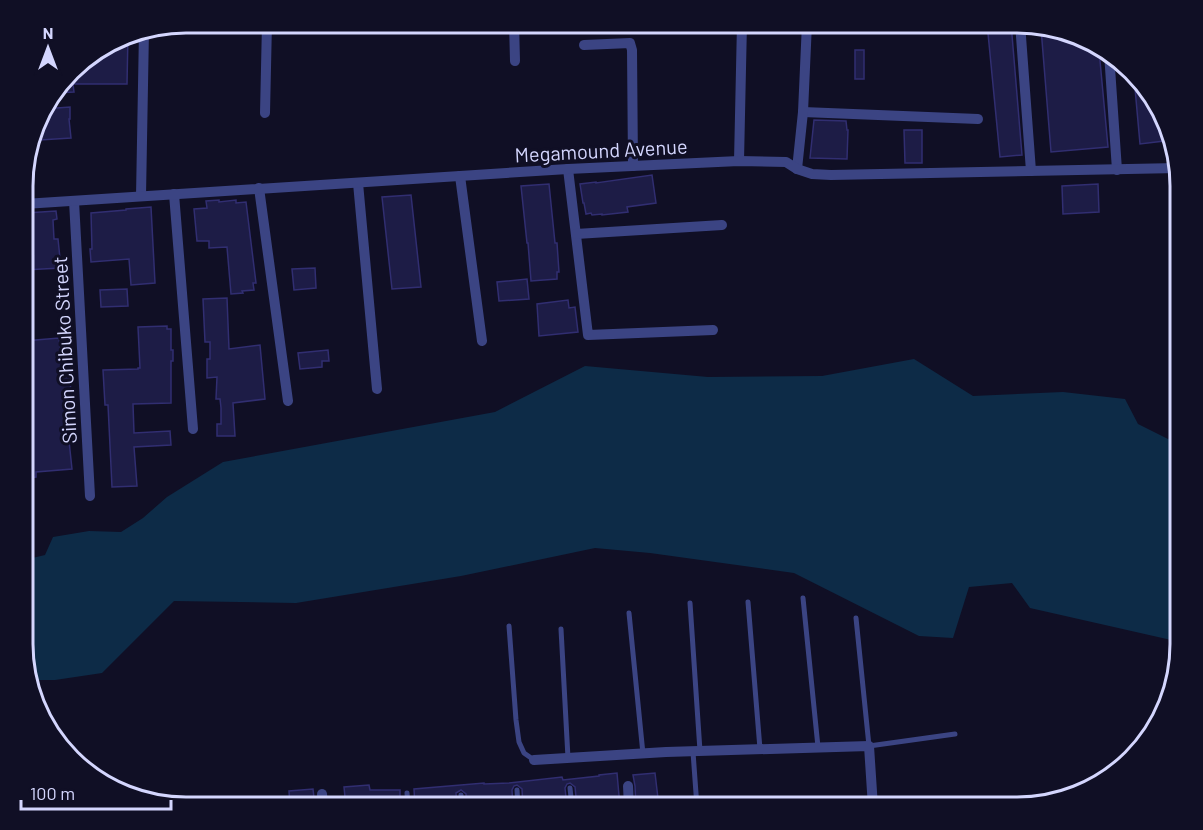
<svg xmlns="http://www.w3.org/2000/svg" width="1203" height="830" font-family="Barlow,sans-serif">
	<rect width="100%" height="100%" fill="#100f25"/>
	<path fill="#0d2b47" d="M 914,359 L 973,396 L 1063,392 L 1125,399 L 1138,424 L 1168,439 L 1180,435 L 1180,642 L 1030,608 L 1012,583 L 969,587 L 953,638 L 919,636 L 794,573 L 650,553 L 595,548 L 461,576 L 296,603 L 174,601 L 102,673 L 55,680 L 29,680 L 24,665 L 24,560 L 45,555 L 53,537 L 89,531 L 121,532 L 143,518 L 167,497 L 223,462 L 495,412 L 585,366 L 708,377 L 822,376 Z"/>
	<g fill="#1d1c46" stroke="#312e71" stroke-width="1.5">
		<path d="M 987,23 L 1011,23 L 1022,155 L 1000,157 Z"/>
		<path d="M 1041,28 L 1099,50 L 1108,147 L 1051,152 Z"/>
		<path d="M 128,34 L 127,84 L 73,84 L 74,92 L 53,93 L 72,71 L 72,73 L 82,72 L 82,61 Z"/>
		<rect x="855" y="50" width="9" height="29"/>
		<path d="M 1134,77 L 1161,110 L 1164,141 L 1140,144 Z"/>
		<path d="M 70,107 L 70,119 L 69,119 L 71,138 L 40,140 L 39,127 L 40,127 L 40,117 L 43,109 Z"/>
		<path d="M 814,120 L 846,121 L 847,130 L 848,130 L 847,159 L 810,158 Z"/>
		<path d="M 904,130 L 922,130 L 922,163 L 905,163 Z"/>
		<path d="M 652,175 L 656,203 L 627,207 L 628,212 L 602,215 L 602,214 L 592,215 L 591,213 L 586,214 L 584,203 L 583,203 L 580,184 L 596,182 L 596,183 Z"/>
		<path d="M 549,184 L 555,243 L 557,243 L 559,272 L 557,272 L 557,279 L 531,281 L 528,243 L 527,243 L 521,186 Z"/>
		<path d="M 1098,184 L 1099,212 L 1063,214 L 1062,186 Z"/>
		<path d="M 411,195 L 421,287 L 392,289 L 382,197 Z"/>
		<path d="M 219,200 L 219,202 L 236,200 L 236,203 L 246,202 L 256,283 L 253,283 L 254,290 L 242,291 L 243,293 L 231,294 L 227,247 L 209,248 L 209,241 L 197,241 L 194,209 L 207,208 L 206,201 Z"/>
		<path d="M 151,207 L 155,283 L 131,285 L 129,259 L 91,262 L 90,249 L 92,249 L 91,213 L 126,210 L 126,209 Z"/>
		<path d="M 56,211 L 57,219 L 53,220 L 54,239 L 58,239 L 61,268 L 24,270 L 24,254 L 29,254 L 26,213 Z"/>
		<path d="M 315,268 L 316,288 L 294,290 L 292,269 Z"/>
		<path d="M 527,279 L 529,299 L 499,301 L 497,282 Z"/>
		<path d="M 127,289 L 128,306 L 101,307 L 100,290 Z"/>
		<path d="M 227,298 L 229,349 L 260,345 L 265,399 L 233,403 L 235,436 L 217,436 L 217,424 L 221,424 L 221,408 L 220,399 L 216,399 L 217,377 L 207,378 L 207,359 L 210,359 L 210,342 L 205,342 L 203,299 Z"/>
		<path d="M 568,300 L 569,308 L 575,307 L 578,332 L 539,336 L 537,304 Z"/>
		<path d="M 167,326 L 167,329 L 171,329 L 171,350 L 173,350 L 173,361 L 171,361 L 171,403 L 133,404 L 134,433 L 170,431 L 171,445 L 134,447 L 137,486 L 112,487 L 108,405 L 105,405 L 103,370 L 138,369 L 138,368 L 140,368 L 138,327 Z"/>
		<path d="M 59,338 L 60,347 L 63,347 L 65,375 L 70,375 L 72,421 L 67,422 L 72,469 L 36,472 L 36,477 L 24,478 L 24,341 Z"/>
		<path d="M 328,350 L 329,361 L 322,361 L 322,367 L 300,369 L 298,353 Z"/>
		<path d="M 617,773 L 620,807 L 577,807 L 575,787 L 570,783 L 567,784 L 565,788 L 567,807 L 523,807 L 522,789 L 517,785 L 514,786 L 512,790 L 513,807 L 467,807 L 466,794 L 461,790 L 456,793 L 457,807 L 415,807 L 414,789 L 484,783 L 484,784 L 509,783 L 562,777 L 563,780 L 599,776 L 599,775 Z"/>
		<path d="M 655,773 L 659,807 L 636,807 L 635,786 L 633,775 Z"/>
		<path d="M 369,785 L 370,790 L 400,790 L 400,807 L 346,807 L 344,787 Z"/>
		<path d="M 313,789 L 315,807 L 290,807 L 289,791 Z"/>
	</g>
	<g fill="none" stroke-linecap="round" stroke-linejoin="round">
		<g stroke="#3b4483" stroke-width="5">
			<path d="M 803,598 L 818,747"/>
			<path d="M 748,602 L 760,749"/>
			<path d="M 690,603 L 700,751"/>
			<path d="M 629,613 L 643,754"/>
			<path d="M 856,618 L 869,746 L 955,734"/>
			<path d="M 509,626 L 516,720 L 519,742 L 524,753 L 534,760"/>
			<path d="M 561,629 L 568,758"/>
			<path d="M 693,752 L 697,807"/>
			<path d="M 570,788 L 572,807"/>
			<path d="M 517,790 L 518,807"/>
			<path d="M 407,793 L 408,807"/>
			<path d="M 461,795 L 462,807"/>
		</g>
		<g stroke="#3b4483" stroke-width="10">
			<path d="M 514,23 L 515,61"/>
			<path d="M 1020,23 L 1031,171"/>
			<path d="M 584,45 L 630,43 L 632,50 L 633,166"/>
			<path d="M 1109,53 L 1117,170"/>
			<path d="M 803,112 L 978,119"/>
			<path d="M 265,113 L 267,23"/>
			<path d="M 739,161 L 742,23"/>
			<path d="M 568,169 L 588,335 L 713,330"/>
			<path d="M 797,169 L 803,112 L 807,23"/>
			<path d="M 1178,169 L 1180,187"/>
			<path d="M 460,176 L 482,341"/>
			<path d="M 358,183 L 377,389"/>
			<path d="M 259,188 L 288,401"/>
			<path d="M 174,194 L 193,429"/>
			<path d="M 141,196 L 144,30"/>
			<path d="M 74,201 L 90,496"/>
			<path d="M 24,204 L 568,169 L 739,161 L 786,162 L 797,169 L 812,174 L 831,175 L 1178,168"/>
			<path d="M 576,234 L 722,225"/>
			<path d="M 534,760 L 666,752 L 869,746 L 873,807"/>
			<path d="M 628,786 L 629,807"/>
			<path d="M 322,794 L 323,807"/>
		</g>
	</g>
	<g text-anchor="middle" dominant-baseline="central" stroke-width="6" stroke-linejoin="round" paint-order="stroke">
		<g font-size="20" fill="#d4d6fe" stroke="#100f25">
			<text transform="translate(601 150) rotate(-3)">Megamound Avenue</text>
			<text transform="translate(64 350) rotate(-93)">Simon Chibuko Street</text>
		</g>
	</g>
	<path d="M0 0H1203V830H0ZM186 33H1017A153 153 0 0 1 1170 186V644A153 153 0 0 1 1017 797H186A153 153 0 0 1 33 644V186A153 153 0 0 1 186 33Z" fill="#100f25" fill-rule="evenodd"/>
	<path fill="none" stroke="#d4d6fe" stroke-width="3" d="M186 33H1017A153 153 0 0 1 1170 186V644A153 153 0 0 1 1017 797H186A153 153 0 0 1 33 644V186A153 153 0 0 1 186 33Z"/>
	<g transform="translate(48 48)" stroke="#100f25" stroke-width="4.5" paint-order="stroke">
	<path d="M0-4.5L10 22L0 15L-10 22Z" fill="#d4d6fe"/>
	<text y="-9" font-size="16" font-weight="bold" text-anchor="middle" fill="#d4d6fe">N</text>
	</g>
	<path d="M21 800v9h150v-9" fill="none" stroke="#d4d6fe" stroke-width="3"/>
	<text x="30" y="800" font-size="18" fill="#d4d6fe" stroke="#100f25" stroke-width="4.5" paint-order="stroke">100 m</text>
</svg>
